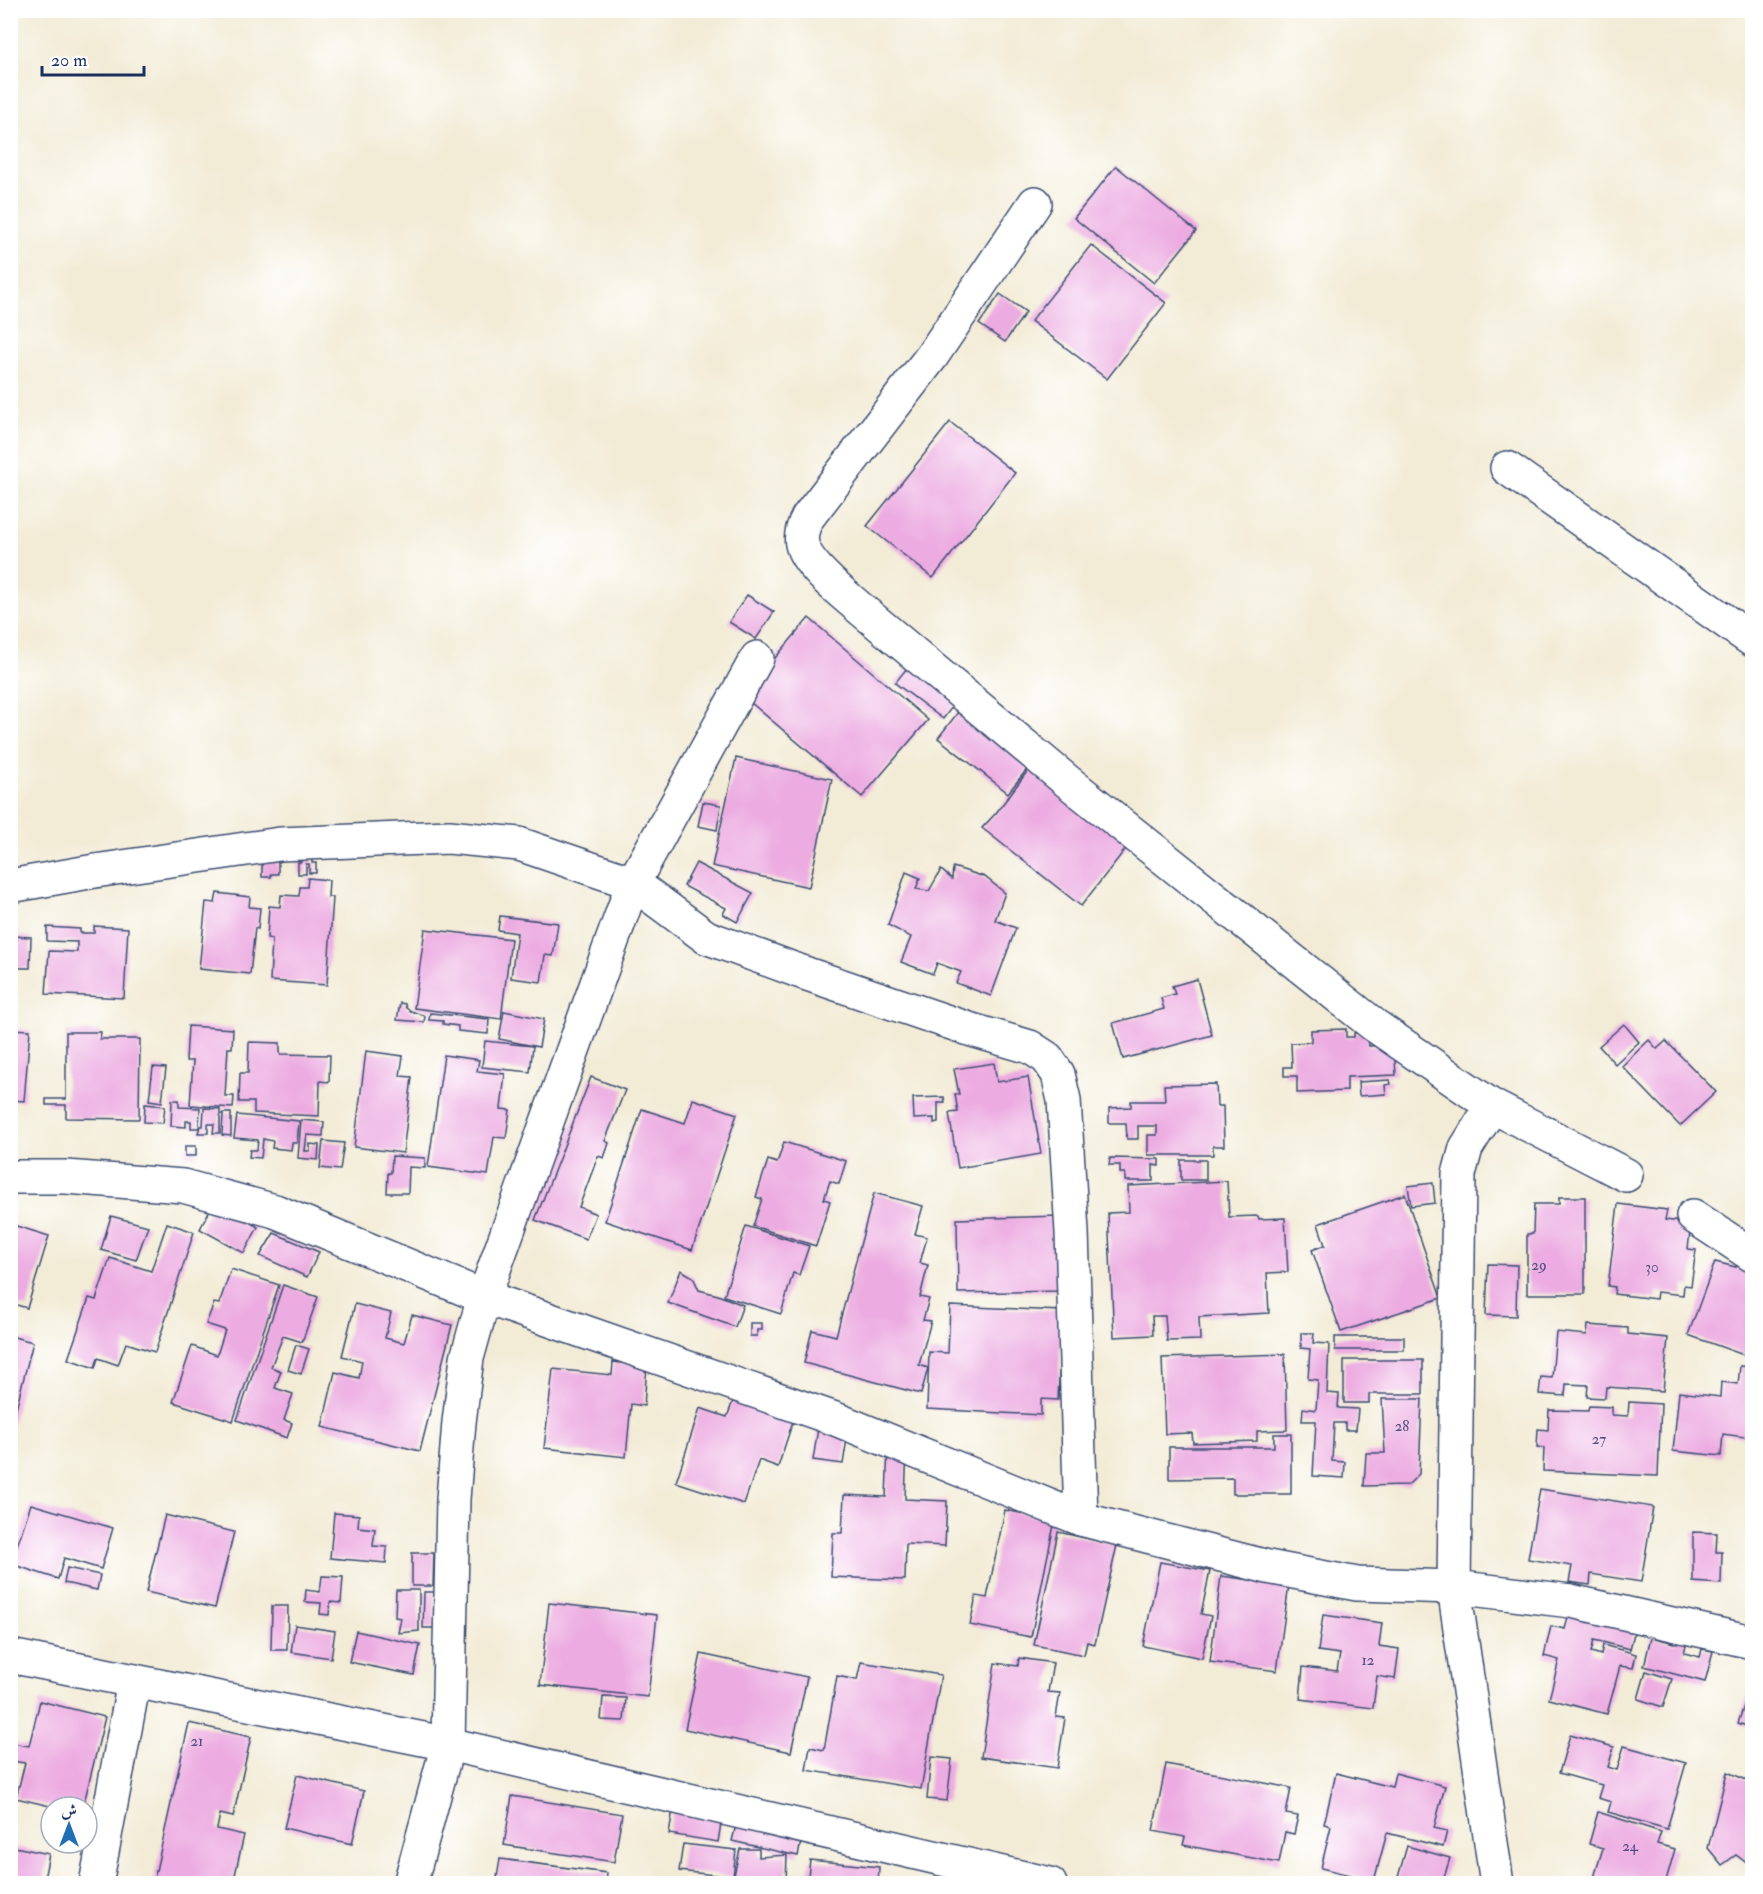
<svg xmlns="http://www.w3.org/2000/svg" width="1763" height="1894" font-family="'IM FELL Double Pica',Amiri,serif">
	<rect width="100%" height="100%" fill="#fff"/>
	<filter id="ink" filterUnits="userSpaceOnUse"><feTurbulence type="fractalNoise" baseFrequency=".0167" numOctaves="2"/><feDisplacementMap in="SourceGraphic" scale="12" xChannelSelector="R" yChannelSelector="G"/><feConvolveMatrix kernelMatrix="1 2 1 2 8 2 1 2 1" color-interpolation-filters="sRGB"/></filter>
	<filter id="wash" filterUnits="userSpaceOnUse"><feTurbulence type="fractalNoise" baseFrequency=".008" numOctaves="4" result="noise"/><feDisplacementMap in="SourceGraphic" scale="24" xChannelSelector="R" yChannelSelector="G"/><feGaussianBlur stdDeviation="1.35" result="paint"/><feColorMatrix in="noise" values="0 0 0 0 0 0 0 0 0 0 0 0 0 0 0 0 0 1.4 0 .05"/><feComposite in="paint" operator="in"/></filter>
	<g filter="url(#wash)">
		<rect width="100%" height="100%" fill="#f2ebd5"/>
		<g id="blocks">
			<g fill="#ecabe1">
				<path d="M 1116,166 L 1196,231 L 1154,283 L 1074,218 Z"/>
				<path d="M 1091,245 L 1166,303 L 1107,379 L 1031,321 Z"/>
				<path d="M 1000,294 L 1026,312 L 1005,342 L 979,324 Z"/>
				<path d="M 950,422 L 1015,473 L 933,578 L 867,526 Z"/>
				<path d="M 747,595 L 774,612 L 756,639 L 729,622 Z"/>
				<path d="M 809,618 L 928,720 L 862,797 L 743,696 Z"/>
				<path d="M 911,663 L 958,699 L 943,719 L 895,683 Z"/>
				<path d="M 966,702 L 1037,757 L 1008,793 L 938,738 Z"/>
				<path d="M 736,758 L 832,779 L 809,887 L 712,866 Z"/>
				<path d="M 1036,760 L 1135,837 L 1081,906 L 982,828 L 996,813 Z"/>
				<path d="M 703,802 L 721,805 L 717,830 L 698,826 Z"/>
				<path d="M 266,854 L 278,854 L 278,874 L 271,874 L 271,877 L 262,877 L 262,863 L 266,863 Z"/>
				<path d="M 301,854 L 312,854 L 312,863 L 316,863 L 316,873 L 309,873 L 309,864 L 306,864 L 306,874 L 298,874 L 298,862 L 301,862 Z"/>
				<path d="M 696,863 L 753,893 L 737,922 L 723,914 L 726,908 L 684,886 Z"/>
				<path d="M 953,867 L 985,877 L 1005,893 L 995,920 L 1016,928 L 991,996 L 956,983 L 961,972 L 937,963 L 933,974 L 901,962 L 911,937 L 888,925 L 906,872 L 920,878 L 916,889 L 929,891 L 941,870 L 952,879 Z"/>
				<path d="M 308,878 L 329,880 L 328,897 L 333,897 L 327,985 L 270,981 L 272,939 L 267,938 L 269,906 L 280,907 L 281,895 L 299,896 L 300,887 L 307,887 Z"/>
				<path d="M 217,893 L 250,897 L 249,907 L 260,908 L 258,929 L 255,928 L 250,974 L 199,969 L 206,902 L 215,903 Z"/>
				<path d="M 500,916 L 558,923 L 553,956 L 545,955 L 541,982 L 511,978 L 517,933 L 498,930 Z"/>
				<path d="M 94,926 L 128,928 L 124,998 L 46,994 L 49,951 L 77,952 L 77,942 L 47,941 L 47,927 L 80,929 L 80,933 L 94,933 Z"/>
				<path d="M 425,929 L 511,939 L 501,1019 L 414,1008 Z"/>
				<path d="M 10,936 L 31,937 L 30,968 L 10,968 Z"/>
				<path d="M 1197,979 L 1212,1035 L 1123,1059 L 1113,1023 L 1164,1009 L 1161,998 L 1175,994 L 1172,986 Z"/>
				<path d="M 400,1003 L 405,1004 L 406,1008 L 411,1011 L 425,1016 L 424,1022 L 397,1020 Z"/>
				<path d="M 504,1011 L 544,1019 L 539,1047 L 499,1039 Z"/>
				<path d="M 430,1013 L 489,1019 L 488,1034 L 458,1031 L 458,1026 L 443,1024 L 443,1021 L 429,1020 Z"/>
				<path d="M 1624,1024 L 1639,1042 L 1615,1064 L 1599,1046 Z"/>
				<path d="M 188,1026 L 233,1029 L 232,1048 L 228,1048 L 225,1096 L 234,1096 L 233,1108 L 190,1105 L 193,1061 L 186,1061 Z"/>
				<path d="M 10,1029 L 30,1030 L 24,1101 L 10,1100 Z"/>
				<path d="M 1346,1029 L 1346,1037 L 1354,1037 L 1354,1033 L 1368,1032 L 1369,1046 L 1394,1045 L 1396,1075 L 1347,1077 L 1347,1091 L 1297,1093 L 1297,1076 L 1284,1076 L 1284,1067 L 1292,1067 L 1291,1043 L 1311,1042 L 1311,1030 Z"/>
				<path d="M 66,1032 L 101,1032 L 100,1039 L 140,1039 L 139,1119 L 66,1118 L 66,1105 L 46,1105 L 46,1099 L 66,1099 Z"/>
				<path d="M 1649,1040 L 1657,1049 L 1666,1041 L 1716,1092 L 1680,1126 L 1622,1066 Z"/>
				<path d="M 485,1041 L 533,1046 L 530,1072 L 482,1067 Z"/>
				<path d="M 249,1042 L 280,1043 L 280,1054 L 330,1055 L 329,1082 L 320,1081 L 319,1116 L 254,1113 L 254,1102 L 239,1102 L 240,1073 L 248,1073 Z"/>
				<path d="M 366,1051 L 403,1056 L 400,1076 L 412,1077 L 403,1153 L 354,1147 Z"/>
				<path d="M 444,1055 L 479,1060 L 477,1071 L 505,1074 L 501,1109 L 510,1110 L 506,1138 L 494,1137 L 488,1175 L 428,1167 Z"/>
				<path d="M 994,1063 L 997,1082 L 1028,1077 L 1041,1154 L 958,1168 L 949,1113 L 958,1112 L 955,1094 L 959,1094 L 954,1069 Z"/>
				<path d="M 153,1067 L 166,1068 L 162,1102 L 149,1100 Z"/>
				<path d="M 591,1077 L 625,1090 L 605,1141 L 609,1143 L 604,1158 L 598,1156 L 579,1207 L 596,1214 L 586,1239 L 535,1220 Z"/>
				<path d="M 1390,1080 L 1391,1084 L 1385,1085 L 1386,1094 L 1359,1096 L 1358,1082 Z"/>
				<path d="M 1216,1084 L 1217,1106 L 1223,1106 L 1224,1146 L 1213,1146 L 1213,1155 L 1148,1155 L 1148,1135 L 1157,1135 L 1157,1126 L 1138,1126 L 1138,1139 L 1127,1139 L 1126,1123 L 1109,1123 L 1109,1108 L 1131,1107 L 1131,1101 L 1165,1101 L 1164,1085 Z"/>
				<path d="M 944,1097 L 945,1103 L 938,1103 L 938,1122 L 934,1123 L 934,1118 L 914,1119 L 913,1098 Z"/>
				<path d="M 693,1099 L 737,1114 L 692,1250 L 605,1221 L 642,1109 L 685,1123 Z"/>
				<path d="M 172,1100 L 179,1100 L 179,1107 L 200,1108 L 199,1128 L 191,1128 L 191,1121 L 186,1121 L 186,1127 L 171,1126 Z"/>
				<path d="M 145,1104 L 165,1106 L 163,1123 L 144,1122 Z"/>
				<path d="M 204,1108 L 220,1109 L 220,1133 L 213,1133 L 214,1124 L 208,1124 L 208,1133 L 198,1133 L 200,1126 L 203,1126 Z"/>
				<path d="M 223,1113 L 231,1113 L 231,1136 L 222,1135 Z"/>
				<path d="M 237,1115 L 299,1121 L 297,1143 L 292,1143 L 291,1150 L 272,1148 L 273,1141 L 263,1139 L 261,1158 L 249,1157 L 250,1150 L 257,1150 L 258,1140 L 234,1138 Z"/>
				<path d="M 301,1120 L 324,1122 L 323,1136 L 307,1135 L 305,1151 L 310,1151 L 310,1144 L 319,1145 L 318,1160 L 298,1158 Z"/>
				<path d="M 323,1141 L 344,1143 L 340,1170 L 320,1168 Z"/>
				<path d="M 784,1142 L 846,1161 L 839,1184 L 830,1181 L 824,1199 L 830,1201 L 816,1246 L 753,1226 L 762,1199 L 756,1197 L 768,1160 L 777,1163 Z"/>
				<rect x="185" y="1146" width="11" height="10"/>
				<path d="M 392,1156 L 425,1158 L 425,1168 L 409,1167 L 408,1193 L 387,1193 L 388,1173 L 391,1173 Z"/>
				<path d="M 1110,1158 L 1159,1159 L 1159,1166 L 1153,1165 L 1153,1181 L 1125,1181 L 1125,1173 L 1120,1173 L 1120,1165 L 1109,1165 Z"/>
				<rect x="1181" y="1160" width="25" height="20"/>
				<path d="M 1227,1181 L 1229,1217 L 1258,1216 L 1259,1219 L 1285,1218 L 1288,1272 L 1267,1273 L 1269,1313 L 1199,1317 L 1200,1340 L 1167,1341 L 1165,1316 L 1152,1316 L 1153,1335 L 1114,1337 L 1108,1213 L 1129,1212 L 1128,1186 Z"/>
				<path d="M 1433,1183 L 1435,1203 L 1411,1206 L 1408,1186 Z"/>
				<path d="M 874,1193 L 923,1206 L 915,1234 L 927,1237 L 920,1263 L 928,1265 L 920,1297 L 929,1299 L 923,1320 L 931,1321 L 919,1365 L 928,1368 L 921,1394 L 804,1363 L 812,1330 L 836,1336 Z"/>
				<path d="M 1405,1194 L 1441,1298 L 1341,1332 L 1312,1250 L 1325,1245 L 1318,1224 Z"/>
				<path d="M 1559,1197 L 1585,1197 L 1585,1294 L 1527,1294 L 1527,1234 L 1533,1234 L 1534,1204 L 1559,1204 Z"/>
				<path d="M 214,1202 L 258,1227 L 244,1253 L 200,1229 Z"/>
				<path d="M 1618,1204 L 1667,1210 L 1665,1220 L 1691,1223 L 1688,1249 L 1696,1250 L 1691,1286 L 1684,1285 L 1683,1295 L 1657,1292 L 1656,1299 L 1614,1294 L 1615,1287 L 1608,1286 Z"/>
				<path d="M 111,1216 L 148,1226 L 136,1260 L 101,1250 Z"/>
				<path d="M 1059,1216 L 1060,1291 L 958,1293 L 957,1219 Z"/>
				<path d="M 167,1223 L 194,1232 L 155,1352 L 126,1343 L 118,1365 L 98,1358 L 95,1368 L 68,1359 L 89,1298 L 96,1300 L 110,1258 L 151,1271 Z"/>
				<path d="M 10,1224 L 49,1236 L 27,1308 L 10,1303 Z"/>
				<path d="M 746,1226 L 809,1246 L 799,1275 L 793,1273 L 781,1314 L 724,1296 Z"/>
				<path d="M 274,1233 L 319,1252 L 307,1277 L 260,1256 Z"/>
				<path d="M 1740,1257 L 1752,1262 L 1752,1358 L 1688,1335 L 1715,1262 L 1736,1267 Z"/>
				<path d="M 1488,1264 L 1517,1265 L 1516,1316 L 1486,1315 Z"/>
				<path d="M 231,1269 L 279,1285 L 233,1421 L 173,1402 L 192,1346 L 217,1355 L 225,1330 L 206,1324 L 214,1303 L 219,1304 Z"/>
				<path d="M 681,1270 L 693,1277 L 699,1290 L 718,1295 L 743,1305 L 735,1327 L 668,1303 Z"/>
				<path d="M 283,1285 L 318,1297 L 302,1342 L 283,1336 L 271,1367 L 281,1371 L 275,1388 L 293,1394 L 284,1420 L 292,1423 L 287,1438 L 237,1420 Z"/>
				<path d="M 355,1304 L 391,1313 L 385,1338 L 404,1343 L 412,1315 L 452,1325 L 420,1451 L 322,1427 L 335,1372 L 359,1378 L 362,1361 L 342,1356 Z"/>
				<path d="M 950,1306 L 1062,1311 L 1058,1400 L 1041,1399 L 1041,1415 L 927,1409 L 929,1352 L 948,1353 Z"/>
				<path d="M 750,1323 L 762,1323 L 762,1330 L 757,1330 L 757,1336 L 750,1336 Z"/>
				<path d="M 1588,1325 L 1628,1328 L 1628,1334 L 1668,1338 L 1663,1391 L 1606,1387 L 1605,1398 L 1587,1397 L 1588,1385 L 1566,1384 L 1565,1396 L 1539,1394 L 1541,1377 L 1552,1378 L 1556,1332 L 1587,1335 Z"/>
				<path d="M 1301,1333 L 1314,1333 L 1313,1343 L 1329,1344 L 1327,1393 L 1339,1394 L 1338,1408 L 1358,1409 L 1356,1430 L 1345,1430 L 1345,1423 L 1334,1423 L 1332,1461 L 1345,1462 L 1344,1478 L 1313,1476 L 1316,1421 L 1302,1421 L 1303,1408 L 1316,1410 L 1318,1380 L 1308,1379 L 1310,1349 L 1301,1348 Z"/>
				<path d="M 10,1336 L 33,1342 L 11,1428 L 10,1428 Z"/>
				<rect x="1335" y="1337" width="69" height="13"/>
				<path d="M 296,1345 L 309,1349 L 301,1374 L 288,1370 Z"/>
				<path d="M 1285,1354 L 1287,1430 L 1257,1431 L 1257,1441 L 1193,1443 L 1192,1433 L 1165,1434 L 1162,1358 Z"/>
				<path d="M 1344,1360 L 1423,1360 L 1423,1394 L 1369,1394 L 1369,1403 L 1344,1403 Z"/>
				<path d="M 613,1362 L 647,1366 L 644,1406 L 631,1404 L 626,1457 L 544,1448 L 553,1369 L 612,1375 Z"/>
				<path d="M 1740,1366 L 1752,1367 L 1752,1438 L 1723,1434 L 1721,1456 L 1673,1451 L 1679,1392 L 1720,1397 L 1721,1382 L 1738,1384 Z"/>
				<path d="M 1382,1399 L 1422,1399 L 1419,1474 L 1408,1485 L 1364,1486 L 1366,1453 L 1385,1453 Z"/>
				<path d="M 733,1401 L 793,1421 L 778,1467 L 759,1460 L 744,1504 L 676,1482 L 700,1408 L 727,1417 Z"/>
				<path d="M 1629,1402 L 1661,1404 L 1658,1476 L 1543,1471 L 1544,1448 L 1537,1447 L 1538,1429 L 1548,1430 L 1549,1410 L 1588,1411 L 1589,1406 L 1612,1407 L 1612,1415 L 1628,1416 Z"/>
				<path d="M 819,1422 L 849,1426 L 843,1464 L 813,1460 Z"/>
				<path d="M 1274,1434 L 1291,1434 L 1291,1494 L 1233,1494 L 1233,1478 L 1169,1479 L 1169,1447 L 1274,1447 Z"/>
				<path d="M 888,1447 L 907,1448 L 905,1499 L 947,1501 L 945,1546 L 906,1544 L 905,1580 L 831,1577 L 833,1533 L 842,1533 L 844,1495 L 886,1497 Z"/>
				<path d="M 1540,1489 L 1653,1507 L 1641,1582 L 1591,1574 L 1590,1585 L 1569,1582 L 1572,1566 L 1528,1559 Z"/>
				<path d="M 31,1504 L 113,1528 L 101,1569 L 64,1558 L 58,1579 L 11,1564 Z"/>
				<path d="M 1005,1510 L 1055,1520 L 1031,1637 L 970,1625 L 976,1596 L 987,1598 Z"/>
				<path d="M 334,1513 L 359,1515 L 358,1527 L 375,1529 L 373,1546 L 387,1547 L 386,1563 L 330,1558 Z"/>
				<path d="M 165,1515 L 234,1532 L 215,1608 L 146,1592 Z"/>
				<path d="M 1058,1532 L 1117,1545 L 1095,1644 L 1087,1642 L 1084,1655 L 1034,1645 Z"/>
				<path d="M 1693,1532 L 1717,1533 L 1716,1552 L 1722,1552 L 1721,1584 L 1693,1582 Z"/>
				<path d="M 412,1553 L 434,1553 L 433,1586 L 412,1586 Z"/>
				<path d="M 1160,1562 L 1210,1571 L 1201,1614 L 1211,1616 L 1202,1658 L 1143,1646 Z"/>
				<path d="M 67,1568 L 100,1575 L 97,1590 L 64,1583 Z"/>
				<path d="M 322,1576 L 343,1577 L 341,1603 L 330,1602 L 329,1615 L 320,1614 L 321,1603 L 305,1602 L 306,1590 L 320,1592 Z"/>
				<path d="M 1221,1576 L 1289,1585 L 1277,1671 L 1210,1662 Z"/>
				<path d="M 396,1590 L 419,1590 L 419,1631 L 398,1633 L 401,1618 L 395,1617 Z"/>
				<path d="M 424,1592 L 435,1592 L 434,1628 L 423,1628 Z"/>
				<path d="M 1572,1601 L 1638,1618 L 1630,1649 L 1594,1640 L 1591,1652 L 1601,1655 L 1603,1645 L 1636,1654 L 1633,1668 L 1620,1666 L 1607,1714 L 1549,1699 L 1559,1660 L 1544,1656 L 1551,1626 L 1565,1629 Z"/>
				<path d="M 549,1603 L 657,1615 L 648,1697 L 540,1685 Z"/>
				<path d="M 272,1606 L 288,1606 L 287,1650 L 271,1650 Z"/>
				<path d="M 1323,1615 L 1382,1623 L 1379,1646 L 1399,1649 L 1395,1679 L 1377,1676 L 1373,1708 L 1300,1699 L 1303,1667 L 1337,1671 L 1340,1654 L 1318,1651 Z"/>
				<path d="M 295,1625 L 335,1631 L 331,1658 L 291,1652 Z"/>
				<path d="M 356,1631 L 420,1645 L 414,1675 L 349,1662 Z"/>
				<path d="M 1676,1636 L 1688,1638 L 1684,1653 L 1700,1657 L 1702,1649 L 1713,1651 L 1705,1682 L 1644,1666 L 1651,1637 L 1675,1643 Z"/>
				<path d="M 701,1654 L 807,1677 L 791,1752 L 685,1729 Z"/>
				<path d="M 1019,1658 L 1053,1663 L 1048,1692 L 1060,1693 L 1056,1717 L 1065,1718 L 1057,1768 L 981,1757 L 995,1663 L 1018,1666 Z"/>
				<path d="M 861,1662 L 941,1675 L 921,1789 L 806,1770 L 810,1747 L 824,1750 L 837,1676 L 857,1680 Z"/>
				<path d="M 1646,1671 L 1672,1679 L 1663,1707 L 1638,1699 Z"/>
				<path d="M 1752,1683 L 1752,1728 L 1738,1723 Z"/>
				<path d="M 603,1697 L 626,1698 L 624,1721 L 601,1720 Z"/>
				<path d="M 40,1701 L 105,1717 L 83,1807 L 54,1807 L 16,1798 L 25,1763 L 10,1761 L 10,1743 L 29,1746 Z"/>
				<path d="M 189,1723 L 251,1737 L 233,1817 L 220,1814 L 217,1829 L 244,1835 L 233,1884 L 153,1884 Z"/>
				<path d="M 1570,1735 L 1614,1747 L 1608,1767 L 1617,1770 L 1624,1746 L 1686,1763 L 1667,1829 L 1608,1812 L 1611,1802 L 1598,1798 L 1602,1785 L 1559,1773 Z"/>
				<path d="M 931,1757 L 952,1759 L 947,1801 L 927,1799 Z"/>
				<path d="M 1166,1764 L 1291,1788 L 1286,1814 L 1298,1816 L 1294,1834 L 1285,1832 L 1279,1863 L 1183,1845 L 1185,1837 L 1153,1831 Z"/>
				<path d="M 1727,1772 L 1752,1782 L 1752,1867 L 1736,1855 L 1722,1865 L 1708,1848 Z"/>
				<path d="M 1336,1773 L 1392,1787 L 1395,1773 L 1445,1786 L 1434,1828 L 1447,1831 L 1443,1847 L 1387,1833 L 1374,1881 L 1321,1868 L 1331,1826 L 1324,1824 Z"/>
				<path d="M 297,1775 L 364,1791 L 352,1844 L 284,1828 Z"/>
				<path d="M 512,1796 L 622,1814 L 614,1862 L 504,1845 Z"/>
				<path d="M 674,1803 L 722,1817 L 718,1842 L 669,1834 Z"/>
				<path d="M 1598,1812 L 1661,1832 L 1657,1844 L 1675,1849 L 1665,1884 L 1592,1884 L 1603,1848 L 1589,1844 Z"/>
				<path d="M 739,1813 L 803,1832 L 798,1856 L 732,1841 Z"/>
				<path d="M 683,1844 L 736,1850 L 733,1877 L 679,1871 Z"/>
				<path d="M 10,1846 L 49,1854 L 43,1884 L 10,1884 Z"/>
				<path d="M 1407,1846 L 1450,1858 L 1442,1884 L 1396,1884 Z"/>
				<path d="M 740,1849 L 759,1849 L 759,1857 L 787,1855 L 786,1884 L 732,1884 Z"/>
				<path d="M 500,1859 L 607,1873 L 606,1884 L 496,1884 Z"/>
				<path d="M 810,1860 L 879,1867 L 878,1884 L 807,1884 Z"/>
			</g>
		</g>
	</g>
	<g filter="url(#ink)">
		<use href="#blocks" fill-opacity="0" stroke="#3b4b70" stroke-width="1.5"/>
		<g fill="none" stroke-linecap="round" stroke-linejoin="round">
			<g stroke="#3b4b70" stroke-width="36">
				<g id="street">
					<path d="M 1035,203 L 932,356 L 808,517 C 803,526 800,534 802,544 C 806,564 841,592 856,605 L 1067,781 L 1374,1025 L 1492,1106 L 1626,1175"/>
					<path d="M 1507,468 L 1752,640"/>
					<path d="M 10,886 L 95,871 L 280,844 L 449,837 L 519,844 L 633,883 L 706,937 L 807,974 L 972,1030 L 1030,1047 L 1047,1058 L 1058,1074 L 1064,1100 L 1072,1232 L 1081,1519"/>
					<path d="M 1492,1106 L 1466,1148 L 1459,1174 L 1454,1587 L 1497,1884"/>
					<path d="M 10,1177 L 66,1177 L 183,1186 L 275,1211 L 484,1297 L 838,1420 L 1081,1519 L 1268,1567 L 1357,1584 L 1454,1587 L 1571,1601 L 1752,1642"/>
					<path d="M 1693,1216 L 1752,1255"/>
					<path d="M 10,1656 L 448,1744 L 1050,1884"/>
					<path d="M 96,1884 L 134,1681"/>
					<path d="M 410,1884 L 448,1744 L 453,1499 L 459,1422 L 467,1358 L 484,1297 L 633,883 L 757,658"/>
				</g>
			</g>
			<use href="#street" stroke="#fff" stroke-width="33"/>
		</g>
	</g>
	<g text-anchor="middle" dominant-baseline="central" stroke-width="6" stroke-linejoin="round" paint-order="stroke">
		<g font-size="15" fill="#4f4e7f">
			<text x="1539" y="1265">29</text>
			<text x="1652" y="1267">30</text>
			<text x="1402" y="1426">28</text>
			<text x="1599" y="1439">27</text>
			<text x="1368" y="1660">12</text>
			<text x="197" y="1741">21</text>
			<text x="1630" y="1846">24</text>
		</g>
	</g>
	<rect width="1763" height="1894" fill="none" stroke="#fff" stroke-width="36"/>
	<g transform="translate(69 1825)"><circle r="28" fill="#ffffff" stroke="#a4acbf" stroke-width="1.5"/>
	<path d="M0-4.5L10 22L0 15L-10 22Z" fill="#1f6fb2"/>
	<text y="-9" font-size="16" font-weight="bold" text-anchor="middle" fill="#1b2f5e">ش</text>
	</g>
	<path d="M42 66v9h102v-9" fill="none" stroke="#1b2f5e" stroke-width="3"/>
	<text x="51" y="66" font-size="18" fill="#1b2f5e" stroke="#ffffff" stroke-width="4.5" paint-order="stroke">20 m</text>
</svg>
